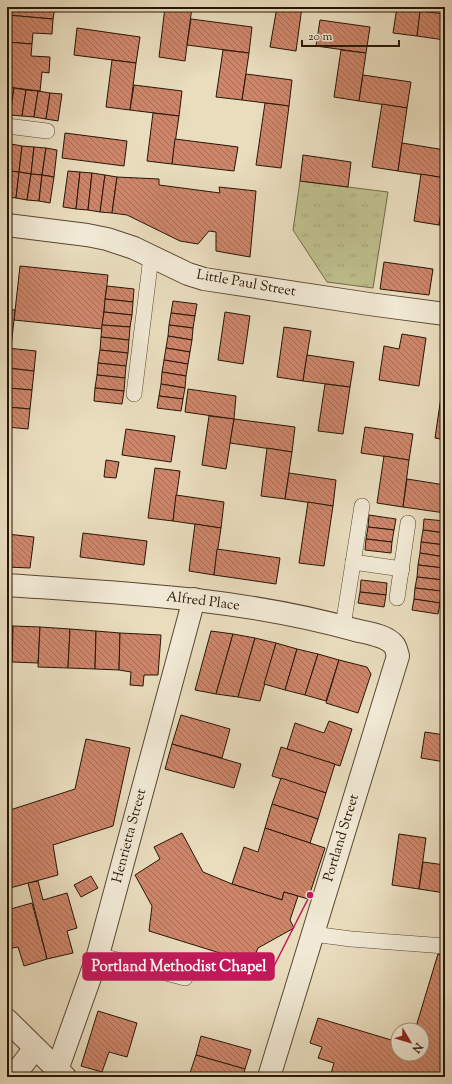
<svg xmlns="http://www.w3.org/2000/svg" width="452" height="1084" font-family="'Sorts Mill Goudy',serif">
	<defs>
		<pattern id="grass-tufts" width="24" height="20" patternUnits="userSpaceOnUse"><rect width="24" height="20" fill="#bebf8c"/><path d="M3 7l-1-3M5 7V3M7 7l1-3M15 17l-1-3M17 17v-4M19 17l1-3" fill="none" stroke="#a3a377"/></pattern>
		<pattern id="building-back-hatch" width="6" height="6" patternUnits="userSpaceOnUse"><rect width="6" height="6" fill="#ce866b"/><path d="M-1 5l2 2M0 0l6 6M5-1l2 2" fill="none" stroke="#a76c56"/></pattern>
	</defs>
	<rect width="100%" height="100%" fill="#e9ddbe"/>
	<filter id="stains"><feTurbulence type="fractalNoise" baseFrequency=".005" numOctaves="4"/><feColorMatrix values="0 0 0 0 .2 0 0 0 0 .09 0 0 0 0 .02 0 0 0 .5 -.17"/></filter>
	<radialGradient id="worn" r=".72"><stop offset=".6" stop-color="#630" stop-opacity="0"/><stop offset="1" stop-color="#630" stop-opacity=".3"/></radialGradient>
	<path fill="url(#grass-tufts)" stroke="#726a48" d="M 300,181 L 388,192 L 373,288 L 327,282 L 293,230 Z"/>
	<g fill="url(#building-back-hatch)" stroke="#271505">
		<path d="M 7,7 L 55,7 L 53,19 L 7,15 Z"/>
		<path d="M 165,7 L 192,7 L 185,61 L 159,57 Z"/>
		<path d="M 277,7 L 302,7 L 296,51 L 270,47 Z"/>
		<path d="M 397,7 L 421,7 L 417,36 L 393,33 Z"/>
		<path d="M 420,11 L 445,14 L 445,40 L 417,36 Z"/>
		<path d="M 7,15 L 53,19 L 52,34 L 33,33 L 32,44 L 7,42 Z"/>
		<path d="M 191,19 L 252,27 L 249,53 L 187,45 Z"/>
		<path d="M 320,20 L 370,27 L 366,53 L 316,46 Z"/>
		<path d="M 77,28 L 140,37 L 136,63 L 74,55 Z"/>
		<path d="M 7,42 L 32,44 L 31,56 L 50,57 L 49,73 L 42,72 L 40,91 L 7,87 Z"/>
		<path d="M 223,50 L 249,53 L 242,100 L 216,97 Z"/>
		<path d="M 341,50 L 366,53 L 359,101 L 334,97 Z"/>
		<path d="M 112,60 L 136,63 L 130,110 L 106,107 Z"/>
		<path d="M 246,74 L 292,80 L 289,106 L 242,100 Z"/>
		<path d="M 363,75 L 411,82 L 407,108 L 359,101 Z"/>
		<path d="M 134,85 L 182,91 L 179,116 L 130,110 Z"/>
		<path d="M 7,87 L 14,88 L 10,115 L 7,114 Z"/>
		<path d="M 14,88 L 26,90 L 22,116 L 10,115 Z"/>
		<path d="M 26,90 L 38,91 L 34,117 L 22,116 Z"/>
		<path d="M 38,91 L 50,93 L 46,119 L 34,117 Z"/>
		<path d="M 50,93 L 62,94 L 58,121 L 46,119 Z"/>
		<path d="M 265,103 L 289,106 L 281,168 L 256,165 Z"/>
		<path d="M 382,104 L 407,108 L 398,171 L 372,167 Z"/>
		<path d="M 153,113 L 179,116 L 172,164 L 147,161 Z"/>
		<path d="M 65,133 L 127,141 L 124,166 L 62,158 Z"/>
		<path d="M 175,139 L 238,147 L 234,171 L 172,164 Z"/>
		<path d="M 402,143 L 445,150 L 445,178 L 398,171 Z"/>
		<path d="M 7,144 L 11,144 L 8,171 L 7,171 Z"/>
		<path d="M 11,144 L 22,146 L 19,172 L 8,171 Z"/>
		<path d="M 22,146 L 34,147 L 31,174 L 19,172 Z"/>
		<path d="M 34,147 L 46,148 L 42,175 L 31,174 Z"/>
		<path d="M 46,148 L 57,150 L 54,177 L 42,175 Z"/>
		<path d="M 303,155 L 351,162 L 348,187 L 300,181 Z"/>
		<path d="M 8,171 L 19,172 L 16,198 L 7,197 Z"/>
		<path d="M 68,171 L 80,172 L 76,209 L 63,207 Z"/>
		<path d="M 19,172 L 31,174 L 27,200 L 16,198 Z"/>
		<path d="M 80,172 L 92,173 L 88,210 L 76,209 Z"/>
		<path d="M 92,173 L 105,175 L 100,212 L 88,210 Z"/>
		<path d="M 31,174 L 42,175 L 39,201 L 27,200 Z"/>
		<path d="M 421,174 L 445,178 L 445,187 L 439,225 L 414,221 Z"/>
		<path d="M 42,175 L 54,177 L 50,203 L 39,201 Z"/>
		<path d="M 105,175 L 117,177 L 112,213 L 100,212 Z"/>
		<path d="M 117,177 L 159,179 L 159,185 L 220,193 L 219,187 L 256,191 L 250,257 L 216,251 L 216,232 L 209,231 L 198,244 L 180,241 L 127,215 L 112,213 Z"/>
		<path d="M 444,198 L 445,198 L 445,225 L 439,225 Z"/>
		<path d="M 384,262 L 433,269 L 429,295 L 380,289 Z"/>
		<path d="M 20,266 L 108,275 L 102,329 L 14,320 Z"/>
		<path d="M 107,286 L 134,289 L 133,302 L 105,299 Z"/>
		<path d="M 105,299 L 133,302 L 132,315 L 104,312 Z"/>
		<path d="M 173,301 L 197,304 L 195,316 L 171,313 Z"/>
		<path d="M 7,309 L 15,310 L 11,348 L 7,348 Z"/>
		<path d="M 104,312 L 132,315 L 130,327 L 102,325 Z"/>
		<path d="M 225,312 L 250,316 L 243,364 L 218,360 Z"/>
		<path d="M 171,313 L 195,316 L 193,328 L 169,325 Z"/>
		<path d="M 102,325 L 130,327 L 129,340 L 101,337 Z"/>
		<path d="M 169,325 L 193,328 L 192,340 L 168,336 Z"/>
		<path d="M 284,327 L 311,331 L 303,381 L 277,377 Z"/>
		<path d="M 402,334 L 426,338 L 419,386 L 379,380 L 384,346 L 399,349 Z"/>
		<path d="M 168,336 L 192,340 L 190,352 L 166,348 Z"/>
		<path d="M 101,337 L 129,340 L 128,353 L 100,350 Z"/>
		<path d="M 7,348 L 36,351 L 34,371 L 7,368 Z"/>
		<path d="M 166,348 L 190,352 L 188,364 L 164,360 Z"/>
		<path d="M 100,350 L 128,353 L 126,366 L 98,363 Z"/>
		<path d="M 307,355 L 354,362 L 350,387 L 303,381 Z"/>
		<path d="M 164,360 L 188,364 L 186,376 L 162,372 Z"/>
		<path d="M 98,363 L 126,366 L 125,378 L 97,375 Z"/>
		<path d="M 7,368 L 34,371 L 32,390 L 7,388 Z"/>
		<path d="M 162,372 L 186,376 L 185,388 L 161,384 Z"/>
		<path d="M 97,375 L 125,378 L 124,391 L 95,388 Z"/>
		<path d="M 161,384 L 185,388 L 183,399 L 159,396 Z"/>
		<path d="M 325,384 L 350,387 L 343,434 L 318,431 Z"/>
		<path d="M 7,388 L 32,390 L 30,409 L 7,407 Z"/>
		<path d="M 95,388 L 124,391 L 122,404 L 94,401 Z"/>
		<path d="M 188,389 L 236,396 L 234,419 L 185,412 Z"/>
		<path d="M 442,390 L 445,390 L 445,440 L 435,438 Z"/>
		<path d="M 159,396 L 183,399 L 181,411 L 157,408 Z"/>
		<path d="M 7,407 L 30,409 L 28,429 L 7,427 Z"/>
		<path d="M 209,416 L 234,419 L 226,469 L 202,465 Z"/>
		<path d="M 234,419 L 295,427 L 292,452 L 230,443 Z"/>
		<path d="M 365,427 L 413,434 L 409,460 L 361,453 Z"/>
		<path d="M 126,429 L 175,436 L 171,462 L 122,455 Z"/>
		<path d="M 267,448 L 292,452 L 285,499 L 261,496 Z"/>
		<path d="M 384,456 L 409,460 L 403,507 L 377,503 Z"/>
		<path d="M 106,460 L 119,462 L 116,478 L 104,477 Z"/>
		<path d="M 155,468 L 180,471 L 173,521 L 148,518 Z"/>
		<path d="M 289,473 L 336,480 L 333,506 L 285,499 Z"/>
		<path d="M 407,479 L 445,485 L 445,513 L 403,507 Z"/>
		<path d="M 176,495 L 224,502 L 221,528 L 173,521 Z"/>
		<path d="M 308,502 L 333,506 L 324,566 L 299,563 Z"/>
		<path d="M 369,515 L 396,519 L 394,530 L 368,527 Z"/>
		<path d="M 424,519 L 445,521 L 445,533 L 423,530 Z"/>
		<path d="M 195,524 L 221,528 L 214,575 L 189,571 Z"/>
		<path d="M 368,527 L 394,530 L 392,542 L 366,539 Z"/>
		<path d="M 423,530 L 445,533 L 445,545 L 421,542 Z"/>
		<path d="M 83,533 L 147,541 L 144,565 L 80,557 Z"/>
		<path d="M 7,534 L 34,537 L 30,568 L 7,567 Z"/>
		<path d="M 366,539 L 392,542 L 391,553 L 365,550 Z"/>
		<path d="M 421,542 L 445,545 L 445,557 L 420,553 Z"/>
		<path d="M 217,549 L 280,558 L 276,584 L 214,575 Z"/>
		<path d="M 420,553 L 445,557 L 444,568 L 418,565 Z"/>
		<path d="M 418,565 L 444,568 L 443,580 L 417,577 Z"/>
		<path d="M 417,577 L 443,580 L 441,591 L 415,588 Z"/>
		<path d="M 361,580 L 387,583 L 386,595 L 360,592 Z"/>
		<path d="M 415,588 L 441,591 L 440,603 L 414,599 Z"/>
		<path d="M 360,592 L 386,595 L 384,607 L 358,603 Z"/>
		<path d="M 414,599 L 440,603 L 438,614 L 412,610 Z"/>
		<path d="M 7,625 L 13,626 L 12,662 L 7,662 Z"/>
		<path d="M 13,626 L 40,627 L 38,663 L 12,662 Z"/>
		<path d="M 40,627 L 70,629 L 68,668 L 38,667 Z"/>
		<path d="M 70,629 L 96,631 L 95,669 L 68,668 Z"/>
		<path d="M 96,631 L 120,633 L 119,670 L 95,669 Z"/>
		<path d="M 211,631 L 233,634 L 216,694 L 195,690 Z"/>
		<path d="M 120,633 L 161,635 L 158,675 L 144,675 L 143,686 L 130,685 L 131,672 L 119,670 Z"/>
		<path d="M 233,634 L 255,638 L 238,697 L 216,694 Z"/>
		<path d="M 255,638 L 276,643 L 260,701 L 238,697 Z"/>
		<path d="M 276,643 L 297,649 L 285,690 L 264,684 Z"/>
		<path d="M 297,649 L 318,654 L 305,695 L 285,690 Z"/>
		<path d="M 318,654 L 339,660 L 326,701 L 305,695 Z"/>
		<path d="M 339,660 L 367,667 L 371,674 L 358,713 L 326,703 Z"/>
		<path d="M 181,715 L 230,729 L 222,758 L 172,744 Z"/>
		<path d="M 329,721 L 352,729 L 340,766 L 287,749 L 295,723 L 324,733 Z"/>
		<path d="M 425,732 L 445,735 L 445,762 L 421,758 Z"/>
		<path d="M 86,739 L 130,748 L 113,826 L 53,845 L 58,875 L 10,888 L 7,876 L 7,811 L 75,789 Z"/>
		<path d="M 172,744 L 241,764 L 234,788 L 165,769 Z"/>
		<path d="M 281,747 L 335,764 L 326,793 L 272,776 Z"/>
		<path d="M 281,778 L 326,793 L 318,819 L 272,804 Z"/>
		<path d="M 272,804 L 318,819 L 310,843 L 265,828 Z"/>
		<path d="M 265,828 L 325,848 L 308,899 L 284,892 L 282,900 L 232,884 L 244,847 L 258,852 Z"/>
		<path d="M 182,833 L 203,872 L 232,884 L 282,900 L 284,892 L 298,896 L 290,920 L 294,928 L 258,948 L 252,963 L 149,931 L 152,906 L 135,875 L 160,859 L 154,847 Z"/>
		<path d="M 399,834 L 426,838 L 419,889 L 392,885 Z"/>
		<path d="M 423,862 L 445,865 L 445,893 L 419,889 Z"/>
		<path d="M 91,876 L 98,888 L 81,897 L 74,885 Z"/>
		<path d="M 38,881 L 43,900 L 67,893 L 77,928 L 67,931 L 73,953 L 47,959 L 28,883 Z"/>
		<path d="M 32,903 L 47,959 L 24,966 L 18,947 L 7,949 L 7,910 Z"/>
		<path d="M 438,954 L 445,957 L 445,1077 L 330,1077 L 334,1063 L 318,1058 L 322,1047 L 310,1043 L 318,1018 L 398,1042 L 398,1054 L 422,1054 L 422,1030 L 415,1030 Z"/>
		<path d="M 98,1011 L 137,1023 L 127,1057 L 109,1052 L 102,1072 L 81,1066 Z"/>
		<path d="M 201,1036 L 251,1050 L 245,1069 L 196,1055 Z"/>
		<path d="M 196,1055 L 245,1069 L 243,1077 L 189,1076 Z"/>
	</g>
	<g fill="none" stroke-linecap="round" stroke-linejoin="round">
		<g stroke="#584733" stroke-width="16">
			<g id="service">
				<path d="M 7,126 L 47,131"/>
				<path d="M 134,394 L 151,257"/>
				<path d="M 353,562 L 402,569"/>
				<path d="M 397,598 L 408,523"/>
				<path d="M 343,626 L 362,506"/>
				<path d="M 313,934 L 351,939 L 445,946"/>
				<path d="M 98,955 L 185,978"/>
			</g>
		</g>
		<g stroke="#584733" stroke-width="24">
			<g id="minor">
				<path d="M 7,225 L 87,235 L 107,239 L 134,248 L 188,274 L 204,279 L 369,304 L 445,314"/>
				<path d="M 7,585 C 124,593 242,598 355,630 C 367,633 386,635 394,645 C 396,647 397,653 398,656 L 269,1077"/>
				<path d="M 57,1070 L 98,955 L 194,599"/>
				<path d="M 13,1077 L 35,1048"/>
			</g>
		</g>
		<g stroke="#584733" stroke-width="24">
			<path id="tertiary" d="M 7,1020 L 65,1077"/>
		</g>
		<use href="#service" stroke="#f1e9d5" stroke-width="15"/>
		<use href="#minor" stroke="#f1e9d5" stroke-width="22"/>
		<use href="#tertiary" stroke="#f1e9d5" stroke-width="22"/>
	</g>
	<g text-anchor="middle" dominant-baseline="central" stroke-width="3" stroke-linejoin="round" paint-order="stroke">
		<g font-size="14" fill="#271505" stroke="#f1e9d5">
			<text transform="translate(246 284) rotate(10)">Little Paul Street</text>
			<text transform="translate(203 602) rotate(7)">Alfred Place</text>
			<text transform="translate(130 836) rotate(-75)">Henrietta Street</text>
			<text transform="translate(342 838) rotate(-73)">Portland Street</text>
		</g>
	</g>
	<path fill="none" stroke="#c2185b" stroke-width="1.5" d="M310 895L274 966"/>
	<circle fill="#c2185b" stroke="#f1e9d5" stroke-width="1.5" cx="310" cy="895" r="4"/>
	<rect fill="#c2185b" stroke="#c2185b" stroke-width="1.5" x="83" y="953" width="191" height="27" rx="4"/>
	<g font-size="15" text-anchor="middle" font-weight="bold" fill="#fff">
		<text x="179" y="971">Portland Methodist Chapel</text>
	</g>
	<rect width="452" height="1084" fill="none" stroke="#e9ddbe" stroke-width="24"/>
	<rect x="8" y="8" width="436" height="1068" fill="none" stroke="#271505" stroke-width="2"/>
	<rect x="12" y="12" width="428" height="1060" fill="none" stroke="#271505"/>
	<g transform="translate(410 1042) rotate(128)"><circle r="19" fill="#f1e9d5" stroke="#a09482"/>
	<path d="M0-3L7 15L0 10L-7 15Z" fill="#8f2418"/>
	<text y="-6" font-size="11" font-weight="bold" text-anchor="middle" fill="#271505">N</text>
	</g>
	<path d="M302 40v6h97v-6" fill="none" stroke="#271505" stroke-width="2"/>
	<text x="308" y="40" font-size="12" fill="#271505" stroke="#f1e9d5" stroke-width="3" paint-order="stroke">20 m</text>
	<rect width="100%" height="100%" filter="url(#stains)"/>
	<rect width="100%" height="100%" fill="url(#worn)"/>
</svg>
